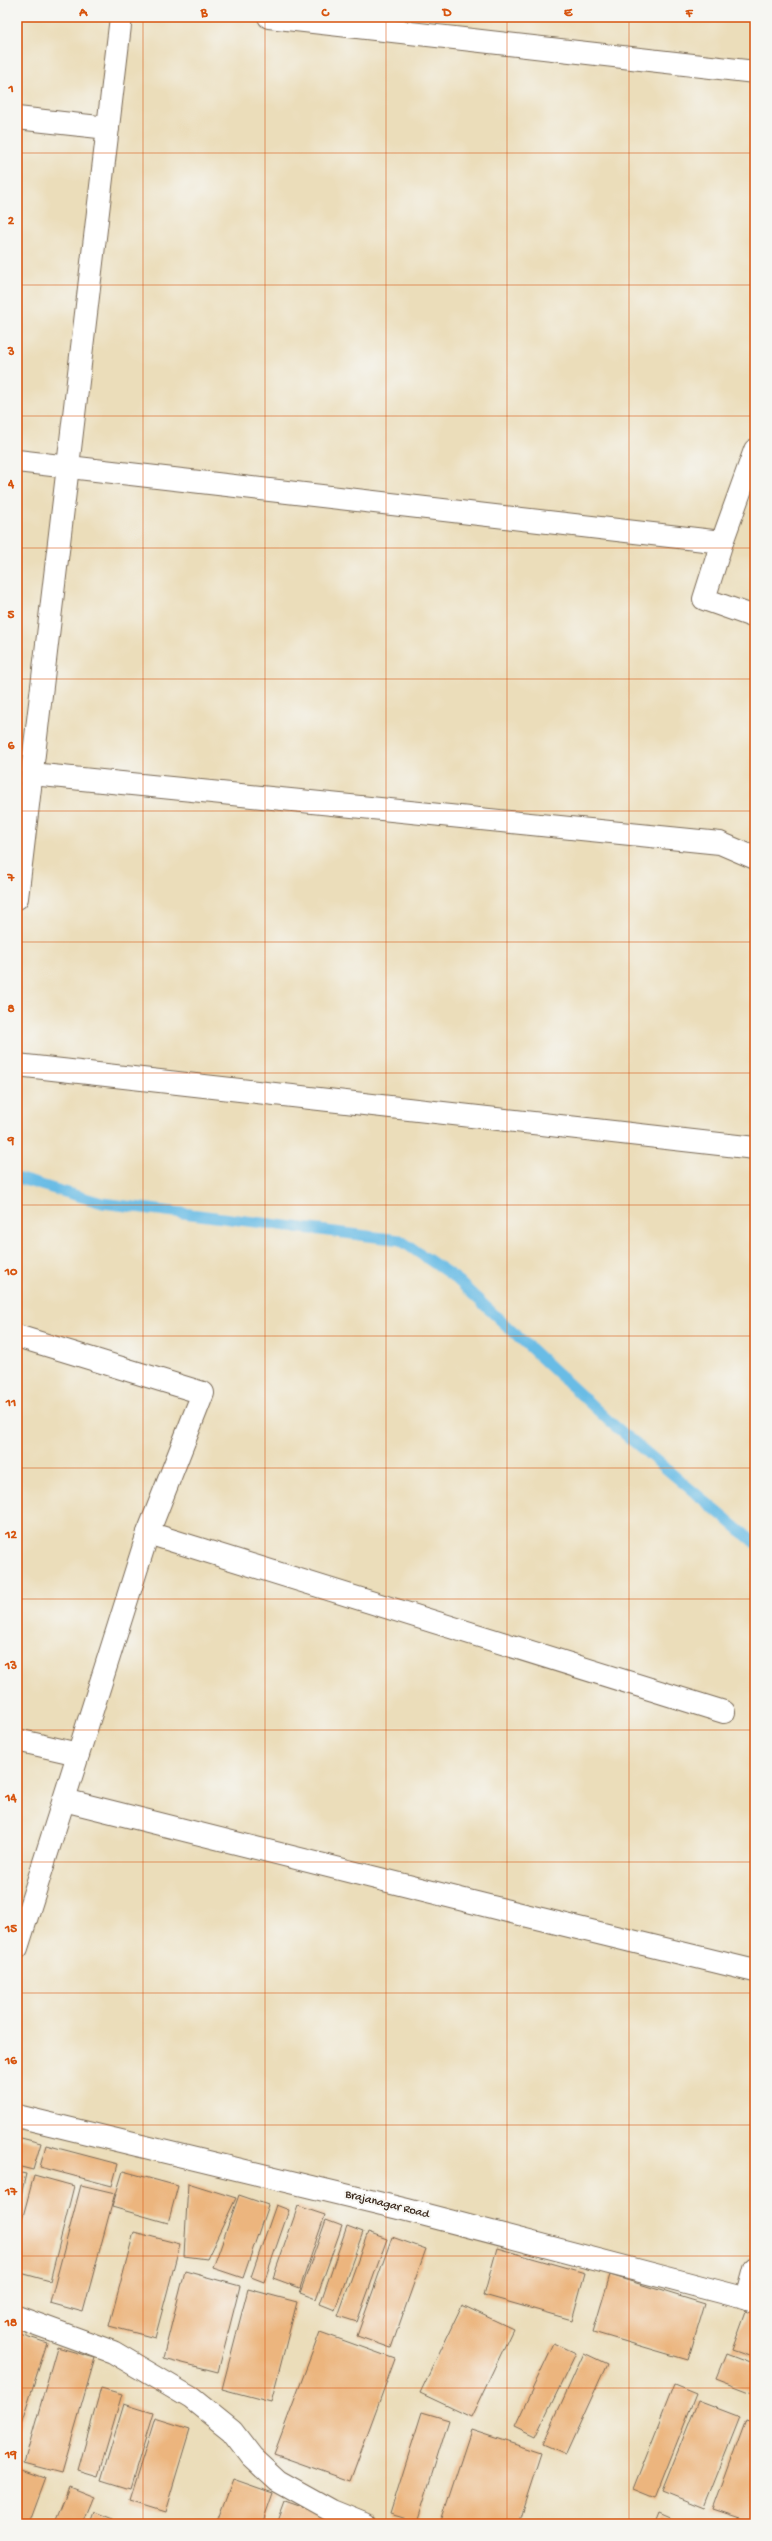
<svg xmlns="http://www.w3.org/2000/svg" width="772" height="2541" font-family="'Gochi Hand',sans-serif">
	<rect width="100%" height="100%" fill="#f6f6f2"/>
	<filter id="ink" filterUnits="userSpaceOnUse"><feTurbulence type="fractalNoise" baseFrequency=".025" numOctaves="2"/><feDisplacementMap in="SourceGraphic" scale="8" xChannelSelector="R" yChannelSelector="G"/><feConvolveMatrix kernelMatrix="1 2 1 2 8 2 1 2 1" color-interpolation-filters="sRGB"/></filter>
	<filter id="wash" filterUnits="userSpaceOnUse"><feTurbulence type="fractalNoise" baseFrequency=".012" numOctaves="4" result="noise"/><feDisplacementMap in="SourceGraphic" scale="16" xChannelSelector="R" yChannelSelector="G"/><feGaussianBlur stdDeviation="0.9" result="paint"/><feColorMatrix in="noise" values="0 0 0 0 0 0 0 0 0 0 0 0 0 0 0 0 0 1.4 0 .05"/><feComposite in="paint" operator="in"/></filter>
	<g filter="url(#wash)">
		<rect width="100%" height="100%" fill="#ebddba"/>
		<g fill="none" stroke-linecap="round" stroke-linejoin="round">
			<path stroke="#69bce5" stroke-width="11" d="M 17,1178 L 102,1203 L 400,1240 L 454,1277 L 610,1422 L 755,1543"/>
		</g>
		<g id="blocks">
			<g fill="#ecb57e">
				<path d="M 17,2137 L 41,2143 L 33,2170 L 17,2166 Z"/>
				<path d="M 46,2145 L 118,2164 L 112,2186 L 40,2167 Z"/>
				<path d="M 123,2171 L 178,2186 L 168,2223 L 112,2207 Z"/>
				<path d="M 17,2172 L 26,2174 L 18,2208 L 17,2208 Z"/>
				<path d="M 34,2175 L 74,2186 L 50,2281 L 17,2272 L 17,2239 Z"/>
				<path d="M 188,2183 L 236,2198 L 207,2259 L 184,2256 Z"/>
				<path d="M 81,2185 L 115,2193 L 83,2312 L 50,2303 Z"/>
				<path d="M 239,2195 L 268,2205 L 243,2278 L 213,2268 Z"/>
				<path d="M 276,2205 L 289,2210 L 264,2282 L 251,2277 Z"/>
				<path d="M 298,2206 L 325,2215 L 300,2288 L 273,2278 Z"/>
				<path d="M 326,2220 L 342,2226 L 316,2299 L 300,2293 Z"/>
				<path d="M 347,2226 L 363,2232 L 335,2310 L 320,2304 Z"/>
				<path d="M 134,2232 L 180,2244 L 155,2338 L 109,2326 Z"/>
				<path d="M 368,2232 L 387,2239 L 357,2322 L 338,2316 Z"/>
				<path d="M 392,2237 L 426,2249 L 391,2348 L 357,2336 Z"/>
				<path d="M 497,2248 L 585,2273 L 572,2320 L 484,2295 Z"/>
				<path d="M 185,2271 L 240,2286 L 218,2372 L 163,2358 Z"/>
				<path d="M 610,2275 L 705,2304 L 688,2360 L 593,2332 Z"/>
				<path d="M 248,2289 L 297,2302 L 271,2402 L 222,2389 Z"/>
				<path d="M 462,2305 L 513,2329 L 471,2417 L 420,2393 Z"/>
				<path d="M 746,2311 L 755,2314 L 755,2358 L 732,2350 Z"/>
				<path d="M 320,2332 L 395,2359 L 350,2481 L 274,2454 Z"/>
				<path d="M 17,2333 L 47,2343 L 17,2436 Z"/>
				<path d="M 554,2343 L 576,2353 L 536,2436 L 515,2426 Z"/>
				<path d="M 57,2347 L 95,2358 L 62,2473 L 24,2463 Z"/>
				<path d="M 584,2353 L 607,2364 L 566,2454 L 543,2444 Z"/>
				<path d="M 726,2354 L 755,2365 L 755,2394 L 716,2379 Z"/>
				<path d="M 674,2385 L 696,2394 L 655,2498 L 633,2489 Z"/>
				<path d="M 101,2388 L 122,2394 L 98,2476 L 78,2470 Z"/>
				<path d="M 698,2401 L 740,2417 L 704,2508 L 662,2491 Z"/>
				<path d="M 124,2404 L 153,2413 L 130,2489 L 101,2480 Z"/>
				<path d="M 422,2412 L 449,2420 L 417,2522 L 390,2514 Z"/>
				<path d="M 155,2418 L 190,2429 L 165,2512 L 129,2501 Z"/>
				<path d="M 746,2420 L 755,2423 L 755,2524 L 713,2510 Z"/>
				<path d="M 471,2430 L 541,2453 L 518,2524 L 440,2524 Z"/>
				<path d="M 17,2468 L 45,2478 L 28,2524 L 17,2524 Z"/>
				<path d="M 233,2479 L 273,2493 L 262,2524 L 216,2524 Z"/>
				<path d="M 69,2487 L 94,2497 L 83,2524 L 54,2524 Z"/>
				<path d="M 285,2502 L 325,2516 L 322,2524 L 277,2524 Z"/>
				<path d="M 94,2513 L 122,2524 L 90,2524 Z"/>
				<path d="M 658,2514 L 681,2524 L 654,2524 Z"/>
			</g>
		</g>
	</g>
	<g filter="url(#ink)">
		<use href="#blocks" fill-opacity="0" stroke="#796955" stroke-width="1"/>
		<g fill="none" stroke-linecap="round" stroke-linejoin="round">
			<g stroke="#796955" stroke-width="24">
				<g id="minor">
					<path d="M 269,17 L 755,72"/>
					<path d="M 17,118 L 108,128"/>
					<path d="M 755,450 L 722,542 L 704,599 L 755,617"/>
					<path d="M 17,461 L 722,542"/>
					<path d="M 32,774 L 720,843 L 755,858"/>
					<path d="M 17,898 L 121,17"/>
					<path d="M 17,1065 L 755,1148"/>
					<path d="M 17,1336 L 203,1393 L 148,1533 L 17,1948"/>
					<path d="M 148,1533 L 724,1712"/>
					<path d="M 17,1740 L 78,1754"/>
					<path d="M 64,1800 L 508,1911 L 755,1971"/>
					<path d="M 17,2116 L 407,2210 L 755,2301"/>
					<path d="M 747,2299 L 755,2269"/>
					<path d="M 17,2317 L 113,2352 L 191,2398 L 232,2431 L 252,2457 L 278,2481 L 332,2511 L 364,2524"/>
				</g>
			</g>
			<use href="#minor" stroke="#fff" stroke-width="22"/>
		</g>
	</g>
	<path fill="none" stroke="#d7540e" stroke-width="1" stroke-opacity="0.55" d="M 143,17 L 143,2524M 265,17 L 265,2524M 386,17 L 386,2524M 507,17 L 507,2524M 629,17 L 629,2524M 17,153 L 755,153M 17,285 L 755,285M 17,416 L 755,416M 17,548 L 755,548M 17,679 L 755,679M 17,811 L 755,811M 17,942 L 755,942M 17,1073 L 755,1073M 17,1205 L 755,1205M 17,1336 L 755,1336M 17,1468 L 755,1468M 17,1599 L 755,1599M 17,1730 L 755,1730M 17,1862 L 755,1862M 17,1993 L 755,1993M 17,2125 L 755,2125M 17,2256 L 755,2256M 17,2388 L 755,2388"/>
	<g text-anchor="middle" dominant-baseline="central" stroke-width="4" stroke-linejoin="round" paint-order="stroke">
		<g font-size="12" fill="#3b2a1e" stroke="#f6f6f2">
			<text transform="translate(387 2205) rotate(14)">Brajanagar Road</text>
		</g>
	</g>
	<rect width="772" height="2541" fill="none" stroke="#f6f6f2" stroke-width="44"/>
	<rect x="22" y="22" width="728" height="2497" fill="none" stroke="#d7540e" stroke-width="1.5"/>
	<g font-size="13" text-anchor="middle" font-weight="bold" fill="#d7540e">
		<text x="83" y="16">A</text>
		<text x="204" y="16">B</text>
		<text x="325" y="16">C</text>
		<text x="447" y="16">D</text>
		<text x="568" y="16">E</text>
		<text x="689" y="16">F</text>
		<text x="11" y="92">1</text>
		<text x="11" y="224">2</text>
		<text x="11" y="355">3</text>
		<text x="11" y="487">4</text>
		<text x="11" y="618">5</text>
		<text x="11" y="749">6</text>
		<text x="11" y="881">7</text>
		<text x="11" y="1012">8</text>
		<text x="11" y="1144">9</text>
		<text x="11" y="1275">10</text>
		<text x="11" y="1406">11</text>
		<text x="11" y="1538">12</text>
		<text x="11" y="1669">13</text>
		<text x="11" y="1801">14</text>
		<text x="11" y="1932">15</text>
		<text x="11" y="2064">16</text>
		<text x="11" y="2195">17</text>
		<text x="11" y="2326">18</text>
		<text x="11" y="2458">19</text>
	</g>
</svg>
